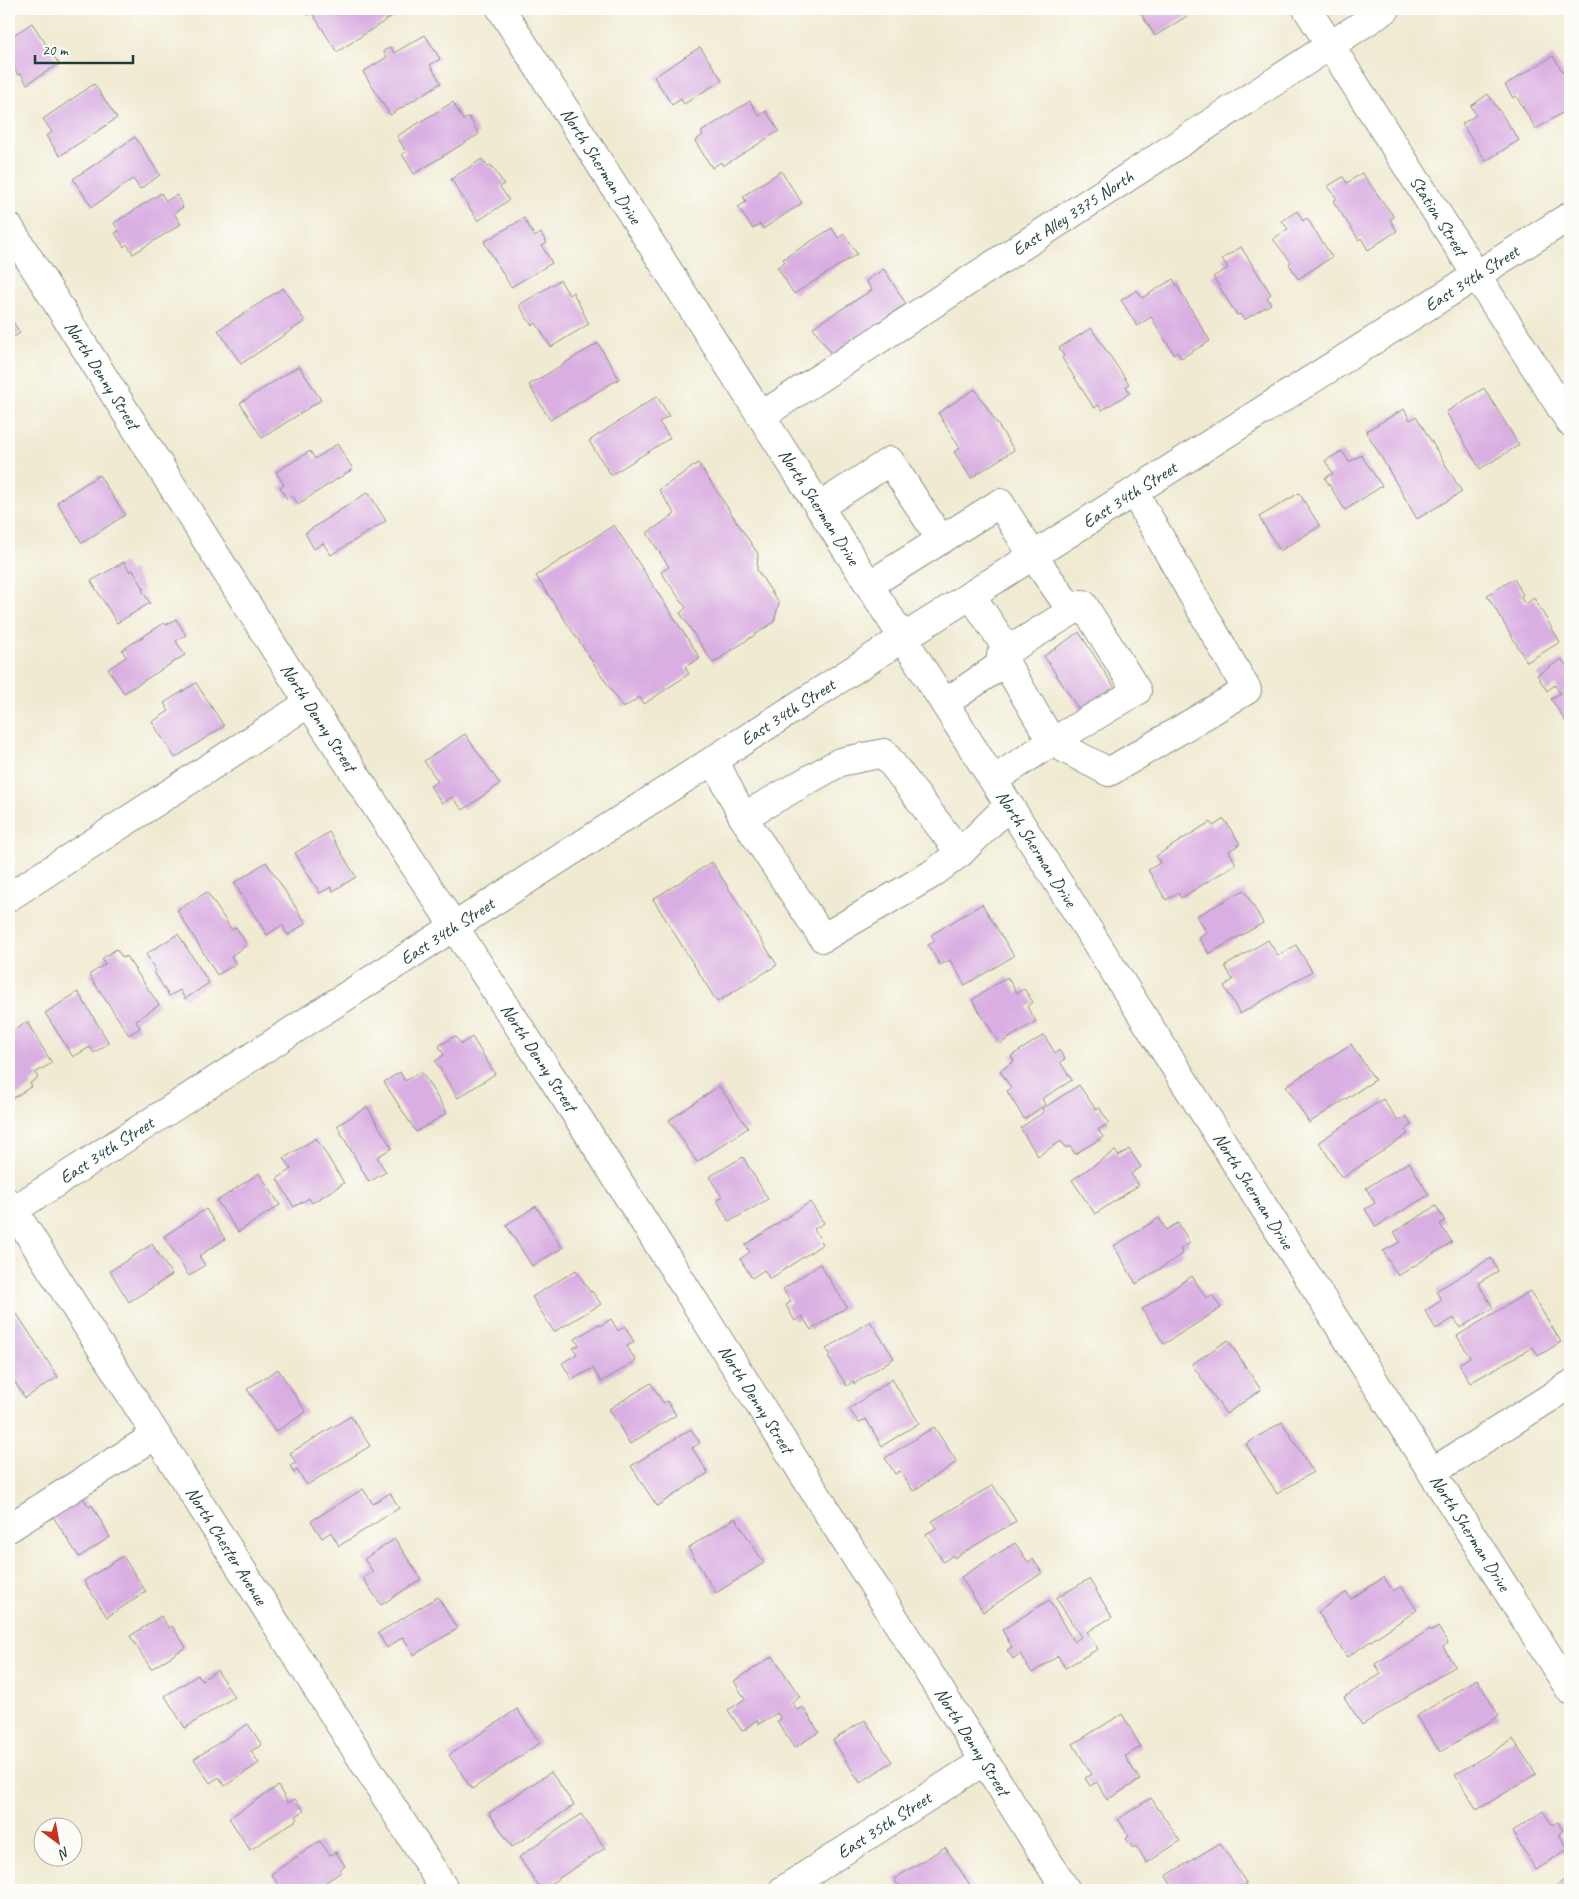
<svg xmlns="http://www.w3.org/2000/svg" width="1579" height="1899" font-family="Caveat,sans-serif">
	<rect width="100%" height="100%" fill="#fdfcf7"/>
	<filter id="ink" filterUnits="userSpaceOnUse"><feTurbulence type="fractalNoise" baseFrequency=".02" numOctaves="2"/><feDisplacementMap in="SourceGraphic" scale="10" xChannelSelector="R" yChannelSelector="G"/><feConvolveMatrix kernelMatrix="1 2 1 2 8 2 1 2 1" color-interpolation-filters="sRGB"/></filter>
	<filter id="wash" filterUnits="userSpaceOnUse"><feTurbulence type="fractalNoise" baseFrequency=".0096" numOctaves="4" result="noise"/><feDisplacementMap in="SourceGraphic" scale="20" xChannelSelector="R" yChannelSelector="G"/><feGaussianBlur stdDeviation="1.12" result="paint"/><feColorMatrix in="noise" values="0 0 0 0 0 0 0 0 0 0 0 0 0 0 0 0 0 1.4 0 .05"/><feComposite in="paint" operator="in"/></filter>
	<g filter="url(#wash)">
		<rect width="100%" height="100%" fill="#f0ead2"/>
		<g id="blocks">
			<g fill="#d9aee2">
				<path d="M 304,9 L 394,9 L 397,13 L 337,52 L 312,13 L 308,15 Z"/>
				<path d="M 1138,9 L 1198,9 L 1155,36 Z"/>
				<path d="M 32,23 L 59,64 L 27,84 L 21,74 L 18,75 L 9,60 L 9,38 Z"/>
				<path d="M 425,35 L 440,59 L 430,65 L 441,83 L 390,115 L 363,72 L 387,57 L 383,51 L 391,47 L 394,53 Z"/>
				<path d="M 700,47 L 722,80 L 684,104 L 681,99 L 672,105 L 654,77 Z"/>
				<path d="M 1553,56 L 1570,84 L 1570,108 L 1536,129 L 1516,96 L 1513,98 L 1505,85 Z"/>
				<path d="M 94,84 L 117,118 L 60,156 L 46,136 L 52,132 L 43,119 Z"/>
				<path d="M 1488,94 L 1519,140 L 1486,161 L 1462,124 L 1476,115 L 1471,106 Z"/>
				<path d="M 750,101 L 759,116 L 766,111 L 779,131 L 723,166 L 721,162 L 712,168 L 695,141 L 703,135 L 701,132 Z"/>
				<path d="M 453,102 L 463,120 L 469,117 L 479,134 L 414,174 L 402,154 L 406,152 L 397,136 Z"/>
				<path d="M 135,137 L 160,175 L 140,189 L 133,179 L 92,207 L 73,179 Z"/>
				<path d="M 482,159 L 488,167 L 491,165 L 504,184 L 500,187 L 509,200 L 478,221 L 451,179 Z"/>
				<path d="M 781,171 L 802,203 L 763,229 L 760,224 L 753,229 L 738,207 L 746,202 L 743,196 Z"/>
				<path d="M 1362,173 L 1394,217 L 1390,220 L 1397,231 L 1368,250 L 1361,238 L 1359,240 L 1333,201 L 1337,199 L 1328,186 L 1343,177 L 1347,183 Z"/>
				<path d="M 161,193 L 166,201 L 177,195 L 183,207 L 174,213 L 181,224 L 133,254 L 127,244 L 124,247 L 115,233 L 119,231 L 114,223 Z"/>
				<path d="M 1297,211 L 1303,221 L 1307,218 L 1332,257 L 1298,279 L 1289,264 L 1291,262 L 1273,239 L 1288,229 L 1282,221 Z"/>
				<path d="M 524,218 L 535,237 L 541,233 L 547,243 L 542,246 L 552,263 L 511,287 L 484,242 Z"/>
				<path d="M 832,228 L 838,238 L 844,234 L 857,254 L 794,294 L 777,267 L 785,262 L 783,259 Z"/>
				<path d="M 1241,247 L 1271,294 L 1267,297 L 1271,304 L 1244,320 L 1240,314 L 1237,315 L 1213,277 L 1228,268 L 1222,259 Z"/>
				<path d="M 884,269 L 906,304 L 889,315 L 894,322 L 833,357 L 813,327 L 872,290 L 866,281 Z"/>
				<path d="M 1173,279 L 1210,341 L 1181,358 L 1177,352 L 1174,354 L 1151,317 L 1137,326 L 1121,300 L 1137,290 L 1142,298 Z"/>
				<path d="M 560,280 L 569,295 L 573,292 L 589,324 L 551,347 L 536,323 L 532,326 L 519,305 Z"/>
				<path d="M 283,288 L 305,321 L 241,364 L 218,330 Z"/>
				<path d="M 9,315 L 20,333 L 9,340 Z"/>
				<path d="M 1091,328 L 1129,384 L 1126,386 L 1130,393 L 1102,410 L 1099,405 L 1094,408 L 1062,358 L 1064,356 L 1059,348 Z"/>
				<path d="M 598,343 L 619,379 L 550,420 L 529,385 Z"/>
				<path d="M 299,366 L 321,400 L 262,438 L 240,403 Z"/>
				<path d="M 1484,388 L 1519,445 L 1480,469 L 1446,412 Z"/>
				<path d="M 975,389 L 1014,450 L 971,478 L 954,452 L 960,448 L 938,413 Z"/>
				<path d="M 657,396 L 669,416 L 659,422 L 670,438 L 611,475 L 589,441 Z"/>
				<path d="M 1404,409 L 1410,420 L 1416,416 L 1462,492 L 1417,519 L 1366,431 Z"/>
				<path d="M 337,444 L 353,469 L 298,504 L 292,495 L 287,499 L 280,487 L 284,485 L 276,472 L 310,451 L 315,459 Z"/>
				<path d="M 1342,451 L 1349,462 L 1361,455 L 1382,486 L 1345,510 L 1325,478 L 1333,473 L 1325,461 Z"/>
				<path d="M 698,463 L 758,554 L 757,570 L 779,603 L 774,622 L 713,663 L 680,613 L 686,608 L 661,572 L 669,567 L 647,533 L 675,514 L 659,490 Z"/>
				<path d="M 99,475 L 125,515 L 82,543 L 57,502 Z"/>
				<path d="M 368,492 L 386,521 L 331,555 L 323,543 L 314,549 L 305,533 Z"/>
				<path d="M 1299,493 L 1320,526 L 1280,551 L 1259,517 Z"/>
				<path d="M 614,525 L 700,658 L 685,667 L 689,674 L 644,704 L 640,697 L 623,708 L 536,576 Z"/>
				<path d="M 124,562 L 130,572 L 133,570 L 144,589 L 142,590 L 150,603 L 117,623 L 91,581 Z"/>
				<path d="M 1514,579 L 1523,595 L 1520,597 L 1525,604 L 1534,598 L 1560,642 L 1527,662 L 1487,595 Z"/>
				<path d="M 176,619 L 186,635 L 176,641 L 185,655 L 124,693 L 108,669 L 126,657 L 122,650 L 164,623 L 166,625 Z"/>
				<path d="M 1079,632 L 1118,693 L 1083,716 L 1044,656 Z"/>
				<path d="M 1562,659 L 1570,672 L 1567,676 L 1570,681 L 1570,728 L 1551,699 L 1560,693 L 1555,685 L 1547,691 L 1537,675 Z"/>
				<path d="M 196,683 L 224,726 L 175,758 L 152,722 L 169,711 L 164,703 Z"/>
				<path d="M 465,734 L 500,784 L 463,810 L 452,797 L 442,803 L 430,786 L 438,781 L 424,761 Z"/>
				<path d="M 1224,819 L 1240,844 L 1229,851 L 1236,864 L 1181,898 L 1178,893 L 1166,900 L 1148,870 L 1160,863 L 1156,856 L 1210,822 L 1213,826 Z"/>
				<path d="M 329,832 L 356,877 L 333,891 L 331,887 L 320,893 L 295,853 Z"/>
				<path d="M 266,862 L 306,923 L 288,935 L 282,925 L 267,935 L 234,883 Z"/>
				<path d="M 712,862 L 777,965 L 717,1002 L 653,899 Z"/>
				<path d="M 1244,890 L 1263,923 L 1209,954 L 1199,938 L 1207,933 L 1197,916 Z"/>
				<path d="M 207,892 L 232,930 L 236,927 L 247,945 L 231,956 L 236,964 L 217,975 L 177,910 Z"/>
				<path d="M 982,904 L 1014,956 L 965,985 L 950,960 L 940,965 L 928,945 L 935,941 L 931,935 Z"/>
				<path d="M 178,934 L 209,983 L 185,999 L 180,990 L 169,996 L 154,972 L 156,971 L 146,954 Z"/>
				<path d="M 1268,940 L 1278,956 L 1296,945 L 1312,971 L 1240,1014 L 1224,986 L 1233,980 L 1225,966 Z"/>
				<path d="M 116,949 L 123,958 L 126,956 L 159,1005 L 136,1021 L 140,1028 L 129,1035 L 89,975 L 105,964 L 102,959 Z"/>
				<path d="M 1007,977 L 1017,993 L 1024,989 L 1033,1002 L 1027,1007 L 1036,1021 L 1000,1044 L 972,1000 Z"/>
				<path d="M 78,992 L 109,1043 L 94,1053 L 90,1047 L 73,1057 L 45,1013 Z"/>
				<path d="M 27,1022 L 52,1063 L 35,1073 L 38,1078 L 30,1083 L 32,1086 L 9,1101 L 9,1034 Z"/>
				<path d="M 1044,1035 L 1055,1053 L 1059,1050 L 1065,1059 L 1060,1062 L 1072,1080 L 1042,1099 L 1045,1105 L 1024,1119 L 1007,1091 L 1011,1088 L 1000,1071 L 1014,1061 L 1011,1056 Z"/>
				<path d="M 455,1036 L 461,1044 L 472,1037 L 495,1074 L 458,1098 L 435,1061 L 444,1055 L 439,1046 Z"/>
				<path d="M 1351,1044 L 1375,1080 L 1309,1123 L 1286,1086 Z"/>
				<path d="M 421,1071 L 447,1113 L 416,1132 L 384,1082 L 400,1072 L 405,1081 Z"/>
				<path d="M 1079,1085 L 1096,1110 L 1099,1107 L 1109,1123 L 1098,1130 L 1103,1137 L 1075,1154 L 1070,1146 L 1066,1148 L 1061,1141 L 1038,1156 L 1020,1128 L 1044,1112 L 1042,1109 Z"/>
				<path d="M 719,1086 L 748,1128 L 697,1162 L 669,1120 Z"/>
				<path d="M 1383,1099 L 1398,1121 L 1406,1116 L 1411,1125 L 1405,1130 L 1408,1134 L 1342,1178 L 1319,1142 Z"/>
				<path d="M 367,1107 L 392,1148 L 377,1157 L 386,1172 L 369,1182 L 337,1126 Z"/>
				<path d="M 316,1138 L 344,1183 L 312,1203 L 309,1198 L 294,1207 L 277,1179 L 291,1169 L 284,1158 Z"/>
				<path d="M 1129,1149 L 1141,1167 L 1131,1174 L 1139,1185 L 1095,1214 L 1072,1180 L 1115,1151 L 1119,1156 Z"/>
				<path d="M 743,1157 L 768,1199 L 729,1222 L 717,1200 L 722,1197 L 709,1177 Z"/>
				<path d="M 1409,1162 L 1429,1195 L 1376,1227 L 1365,1209 L 1375,1203 L 1366,1188 Z"/>
				<path d="M 259,1173 L 280,1205 L 238,1232 L 217,1201 Z"/>
				<path d="M 810,1202 L 824,1223 L 814,1229 L 823,1244 L 770,1279 L 764,1270 L 752,1278 L 740,1259 L 750,1252 L 745,1245 Z"/>
				<path d="M 536,1206 L 562,1248 L 532,1266 L 506,1225 Z"/>
				<path d="M 1436,1206 L 1445,1221 L 1440,1224 L 1452,1242 L 1398,1276 L 1383,1251 L 1400,1242 L 1394,1232 Z"/>
				<path d="M 206,1209 L 225,1239 L 199,1256 L 205,1265 L 189,1276 L 164,1236 Z"/>
				<path d="M 1159,1218 L 1166,1230 L 1178,1223 L 1190,1243 L 1180,1249 L 1183,1254 L 1136,1284 L 1114,1246 Z"/>
				<path d="M 152,1244 L 172,1275 L 129,1302 L 110,1271 Z"/>
				<path d="M 1491,1258 L 1498,1271 L 1478,1283 L 1493,1308 L 1460,1328 L 1454,1318 L 1436,1329 L 1425,1311 L 1442,1300 L 1436,1291 Z"/>
				<path d="M 820,1264 L 847,1307 L 811,1330 L 802,1316 L 795,1321 L 786,1305 L 791,1302 L 783,1289 Z"/>
				<path d="M 576,1270 L 590,1292 L 592,1291 L 601,1304 L 554,1332 L 532,1297 Z"/>
				<path d="M 1192,1276 L 1206,1298 L 1212,1295 L 1221,1308 L 1164,1344 L 1142,1309 Z"/>
				<path d="M 1530,1291 L 1561,1342 L 1538,1356 L 1533,1347 L 1470,1383 L 1459,1364 L 1470,1357 L 1457,1336 Z"/>
				<path d="M 17,1314 L 58,1377 L 25,1398 L 9,1373 L 9,1319 Z"/>
				<path d="M 611,1319 L 618,1331 L 625,1326 L 634,1342 L 627,1346 L 636,1361 L 601,1382 L 593,1368 L 572,1380 L 562,1363 L 577,1354 L 573,1348 L 579,1345 L 575,1339 L 599,1324 L 600,1326 Z"/>
				<path d="M 870,1321 L 894,1358 L 854,1384 L 853,1381 L 847,1386 L 828,1357 L 831,1355 L 826,1349 Z"/>
				<path d="M 1228,1340 L 1261,1390 L 1226,1414 L 1192,1364 Z"/>
				<path d="M 278,1369 L 306,1412 L 275,1432 L 247,1389 Z"/>
				<path d="M 892,1379 L 919,1423 L 882,1446 L 866,1419 L 859,1423 L 849,1409 Z"/>
				<path d="M 651,1383 L 663,1403 L 667,1401 L 676,1415 L 630,1444 L 609,1409 Z"/>
				<path d="M 351,1416 L 370,1446 L 307,1485 L 297,1470 L 294,1473 L 290,1466 L 296,1463 L 290,1453 Z"/>
				<path d="M 1282,1422 L 1313,1472 L 1277,1494 L 1246,1444 Z"/>
				<path d="M 934,1427 L 957,1462 L 913,1491 L 900,1471 L 895,1474 L 885,1458 Z"/>
				<path d="M 691,1429 L 700,1443 L 692,1448 L 708,1473 L 657,1506 L 631,1466 Z"/>
				<path d="M 993,1485 L 1016,1521 L 954,1558 L 953,1555 L 943,1562 L 926,1534 L 936,1528 L 932,1521 Z"/>
				<path d="M 363,1489 L 373,1504 L 390,1493 L 399,1508 L 339,1546 L 331,1532 L 322,1538 L 311,1521 Z"/>
				<path d="M 82,1496 L 89,1507 L 92,1505 L 110,1537 L 79,1557 L 52,1515 Z"/>
				<path d="M 735,1518 L 764,1563 L 716,1593 L 688,1548 Z"/>
				<path d="M 395,1539 L 421,1579 L 381,1605 L 363,1578 L 373,1572 L 364,1559 Z"/>
				<path d="M 1015,1543 L 1028,1562 L 1033,1559 L 1042,1573 L 983,1612 L 961,1577 Z"/>
				<path d="M 123,1556 L 146,1592 L 107,1617 L 84,1581 Z"/>
				<path d="M 1384,1577 L 1393,1591 L 1401,1586 L 1417,1610 L 1347,1657 L 1318,1612 L 1347,1592 L 1351,1599 Z"/>
				<path d="M 1089,1579 L 1112,1617 L 1087,1632 L 1098,1649 L 1065,1668 L 1058,1656 L 1032,1673 L 1020,1654 L 1013,1659 L 1007,1650 L 1012,1647 L 1002,1630 L 1049,1600 L 1074,1642 L 1081,1637 L 1056,1598 Z"/>
				<path d="M 438,1597 L 457,1629 L 414,1655 L 403,1637 L 387,1648 L 378,1633 Z"/>
				<path d="M 161,1616 L 169,1628 L 172,1626 L 186,1647 L 151,1669 L 130,1636 Z"/>
				<path d="M 1438,1627 L 1448,1643 L 1443,1647 L 1455,1666 L 1362,1725 L 1344,1697 L 1381,1674 L 1375,1664 L 1430,1629 L 1432,1631 Z"/>
				<path d="M 773,1656 L 800,1697 L 792,1703 L 797,1710 L 803,1707 L 819,1732 L 794,1748 L 777,1721 L 781,1719 L 777,1713 L 759,1724 L 757,1720 L 742,1731 L 728,1710 L 745,1699 L 734,1681 Z"/>
				<path d="M 217,1670 L 234,1697 L 185,1728 L 165,1696 L 198,1675 L 202,1680 Z"/>
				<path d="M 1477,1679 L 1499,1716 L 1440,1752 L 1417,1716 Z"/>
				<path d="M 517,1709 L 540,1743 L 472,1789 L 449,1755 Z"/>
				<path d="M 1122,1714 L 1141,1747 L 1125,1756 L 1140,1780 L 1107,1800 L 1097,1782 L 1090,1786 L 1085,1778 L 1091,1774 L 1073,1744 Z"/>
				<path d="M 865,1720 L 892,1762 L 860,1783 L 833,1740 Z"/>
				<path d="M 248,1724 L 262,1745 L 251,1751 L 259,1763 L 225,1786 L 219,1777 L 210,1783 L 194,1759 Z"/>
				<path d="M 1513,1739 L 1536,1774 L 1477,1810 L 1455,1775 Z"/>
				<path d="M 551,1772 L 574,1805 L 512,1847 L 489,1813 Z"/>
				<path d="M 278,1786 L 288,1803 L 295,1799 L 304,1811 L 296,1816 L 298,1819 L 250,1850 L 229,1818 Z"/>
				<path d="M 1151,1798 L 1180,1841 L 1147,1863 L 1136,1846 L 1133,1848 L 1126,1839 L 1129,1836 L 1118,1819 Z"/>
				<path d="M 1543,1811 L 1552,1825 L 1558,1822 L 1563,1831 L 1559,1834 L 1568,1849 L 1536,1870 L 1512,1832 Z"/>
				<path d="M 581,1814 L 605,1848 L 541,1890 L 519,1857 Z"/>
				<path d="M 320,1841 L 330,1855 L 336,1852 L 345,1866 L 339,1870 L 341,1872 L 314,1890 L 282,1890 L 271,1874 Z"/>
				<path d="M 1220,1843 L 1247,1884 L 1237,1890 L 1174,1890 L 1166,1876 Z"/>
				<path d="M 945,1847 L 972,1888 L 901,1890 L 894,1879 Z"/>
				<path d="M 1570,1876 L 1570,1890 L 1550,1890 Z"/>
			</g>
		</g>
	</g>
	<g filter="url(#ink)">
		<use href="#blocks" fill-opacity="0" stroke="#889483" stroke-width="1"/>
		<g fill="none" stroke-linecap="round" stroke-linejoin="round">
			<g stroke="#889483" stroke-width="30">
				<g id="minor">
					<path id="s1" d="M 1307,9 L 1570,422"/>
					<path id="s2" d="M 9,227 L 309,703 L 588,1133 L 1066,1890"/>
					<path id="s3" d="M 761,416 L 1386,9"/>
					<path d="M 819,507 L 890,461 L 941,540"/>
					<path d="M 869,585 L 1000,503 L 1033,556 L 1072,611"/>
					<path d="M 971,595 L 1008,650"/>
					<path d="M 1083,604 L 1137,691 L 1052,742 L 1001,655 Z"/>
					<path d="M 945,703 L 1005,662"/>
					<path d="M 714,760 L 743,817 L 823,938 L 932,874 L 960,853 L 1009,805"/>
					<path d="M 993,780 L 1052,742 L 1109,772 L 1247,690 L 1134,492"/>
					<path d="M 743,817 L 840,762 L 884,753 L 960,853"/>
					<path d="M 9,897 L 309,703"/>
					<path id="s4" d="M 9,1203 L 445,1890"/>
					<path d="M 1432,1472 L 1570,1385"/>
					<path d="M 9,1528 L 156,1435"/>
					<path id="s5" d="M 783,1890 L 984,1761"/>
				</g>
			</g>
			<g stroke="#889483" stroke-width="30">
				<g id="major">
					<path id="s6" d="M 501,9 L 903,638 L 1570,1690"/>
					<path id="s7" d="M 9,1213 L 903,638 L 1570,216"/>
				</g>
			</g>
			<use href="#minor" stroke="#fff" stroke-width="28"/>
			<use href="#major" stroke="#fff" stroke-width="28"/>
		</g>
	</g>
	<g text-anchor="middle" dominant-baseline="central" stroke-width="5" stroke-linejoin="round" paint-order="stroke">
		<g font-size="18" fill="#1f3d34" stroke="#fdfcf7">
			<text stroke="none"><textPath href="#s6" startOffset="186">North Sherman Drive</textPath></text>
			<text stroke="none"><textPath href="#s3" startOffset="372">East Alley 3375 North</textPath></text>
			<text stroke="none"><textPath href="#s1" startOffset="245">Station Street</textPath></text>
			<text stroke="none"><textPath href="#s7" startOffset="1736">East 34th Street</textPath></text>
			<text stroke="none"><textPath href="#s2" startOffset="175">North Denny Street</textPath></text>
			<text stroke="none"><textPath href="#s7" startOffset="1331">East 34th Street</textPath></text>
			<text stroke="none"><textPath href="#s6" startOffset="591">North Sherman Drive</textPath></text>
			<text stroke="none"><textPath href="#s7" startOffset="926">East 34th Street</textPath></text>
			<text stroke="none"><textPath href="#s2" startOffset="580">North Denny Street</textPath></text>
			<text stroke="none"><textPath href="#s6" startOffset="996">North Sherman Drive</textPath></text>
			<text stroke="none"><textPath href="#s7" startOffset="521">East 34th Street</textPath></text>
			<text stroke="none"><textPath href="#s2" startOffset="985">North Denny Street</textPath></text>
			<text stroke="none"><textPath href="#s7" startOffset="116">East 34th Street</textPath></text>
			<text stroke="none"><textPath href="#s6" startOffset="1401">North Sherman Drive</textPath></text>
			<text stroke="none"><textPath href="#s2" startOffset="1390">North Denny Street</textPath></text>
			<text stroke="none"><textPath href="#s6" startOffset="1806">North Sherman Drive</textPath></text>
			<text stroke="none"><textPath href="#s4" startOffset="406">North Chester Avenue</textPath></text>
			<text stroke="none"><textPath href="#s2" startOffset="1795">North Denny Street</textPath></text>
			<text stroke="none"><textPath href="#s5" startOffset="120">East 35th Street</textPath></text>
		</g>
	</g>
	<rect width="1579" height="1899" fill="none" stroke="#fdfcf7" stroke-width="30"/>
	<g transform="translate(58 1842) rotate(148)"><circle r="24" fill="#fdfcf7" stroke="#a4b0a9"/>
	<path d="M0-4L9 19L0 12L-9 19Z" fill="#c8321e"/>
	<text y="-8" font-size="14" font-weight="bold" text-anchor="middle" fill="#1f3d34">N</text>
	</g>
	<path d="M35 55v8h98v-8" fill="none" stroke="#1f3d34" stroke-width="2.5"/>
	<text x="42" y="55" font-size="15" fill="#1f3d34" stroke="#fdfcf7" stroke-width="4" paint-order="stroke">20 m</text>
</svg>
